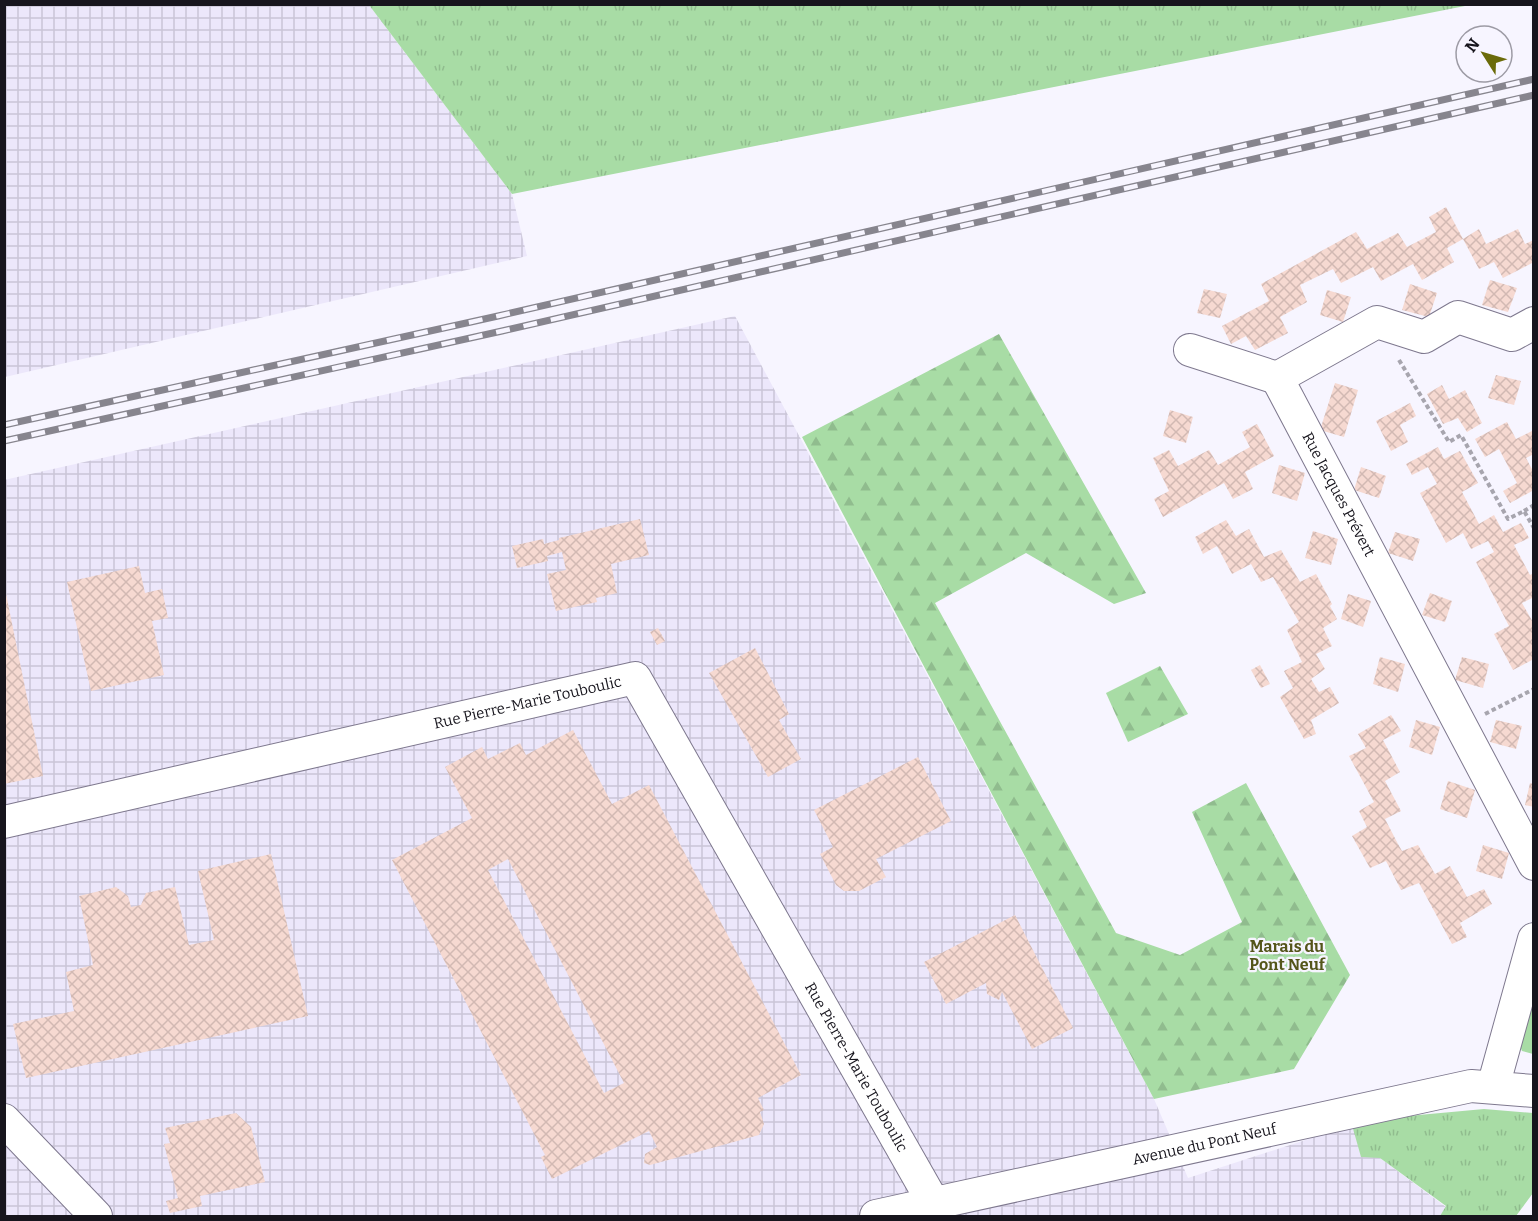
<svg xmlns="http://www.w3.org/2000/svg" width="1538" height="1221" font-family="Bitter,serif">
	<defs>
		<pattern id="industrial-grid" width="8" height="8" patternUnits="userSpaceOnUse" patternTransform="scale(1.5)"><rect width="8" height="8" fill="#ece7fb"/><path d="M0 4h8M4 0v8" fill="none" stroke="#cac5d7"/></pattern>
		<pattern id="grass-tufts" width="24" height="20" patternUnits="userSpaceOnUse" patternTransform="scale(1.5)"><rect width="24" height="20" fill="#a8dca5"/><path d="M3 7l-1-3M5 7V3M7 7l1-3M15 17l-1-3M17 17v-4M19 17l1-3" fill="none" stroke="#90bc8e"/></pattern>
		<pattern id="forest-firs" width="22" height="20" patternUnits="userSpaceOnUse" patternTransform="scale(1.5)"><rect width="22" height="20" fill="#a8dca5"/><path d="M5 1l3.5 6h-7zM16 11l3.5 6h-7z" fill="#90bc8e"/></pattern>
		<pattern id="building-cross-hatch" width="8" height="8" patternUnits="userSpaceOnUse" patternTransform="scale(1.5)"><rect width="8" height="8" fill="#f6d9d1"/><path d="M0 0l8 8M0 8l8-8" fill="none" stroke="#d2b9b3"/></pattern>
	</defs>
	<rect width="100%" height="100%" fill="#f7f5ff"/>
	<g fill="url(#industrial-grid)">
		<path d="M 4,5 L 369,5 L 512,194 L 527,256 L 5,377 Z"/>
		<path d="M 735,316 L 1154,1099 L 1188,1178 L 1352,1125 L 1380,1158 L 1446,1207 L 1440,1216 L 5,1216 L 4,480 Z"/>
	</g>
	<g fill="url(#grass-tufts)">
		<path d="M 369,5 L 1470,5 L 512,194 Z"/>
		<path d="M 1533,978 L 1533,1054 L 1522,1051 L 1519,1044 Z"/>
		<path d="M 1484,1109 L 1533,1113 L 1533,1193 L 1516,1216 L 1440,1216 L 1446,1206 L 1380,1158 L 1361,1157 L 1352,1125 L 1408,1116 Z"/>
	</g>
	<g fill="url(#forest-firs)">
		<path d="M 999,334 L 1146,593 L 1114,604 L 1026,553 L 935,603 L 1116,933 L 1180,955 L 1242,922 L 1192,812 L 1246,783 L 1350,975 L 1294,1069 L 1154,1099 L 802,437 Z"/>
		<path d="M 1160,666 L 1188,714 L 1128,742 L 1106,693 Z"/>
	</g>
	<g fill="url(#building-cross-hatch)" fill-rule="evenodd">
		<path d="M 1446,207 L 1463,239 L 1447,248 L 1454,262 L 1422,280 L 1413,264 L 1381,281 L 1373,267 L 1341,283 L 1333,269 L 1300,285 L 1307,302 L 1280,317 L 1288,333 L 1255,350 L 1246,336 L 1231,344 L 1222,326 L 1269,301 L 1261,284 L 1356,232 L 1367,249 L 1398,233 L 1407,247 L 1436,232 L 1429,217 Z"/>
		<path d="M 1479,229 L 1486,244 L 1518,229 L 1525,244 L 1534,240 L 1534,262 L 1503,278 L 1494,262 L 1479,269 L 1463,239 Z"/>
		<path d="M 1490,280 L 1517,288 L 1508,312 L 1482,305 Z"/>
		<path d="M 1410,284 L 1437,293 L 1429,317 L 1402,310 Z"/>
		<path d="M 1204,289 L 1227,294 L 1220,318 L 1197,313 Z"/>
		<path d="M 1327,290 L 1351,297 L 1343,322 L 1320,315 Z"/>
		<path d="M 1496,375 L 1521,381 L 1514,405 L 1488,398 Z"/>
		<path d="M 1335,383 L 1358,390 L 1344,437 L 1320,430 Z"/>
		<path d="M 1442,385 L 1449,399 L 1465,390 L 1482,423 L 1467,432 L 1458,418 L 1443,424 L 1427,394 Z"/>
		<path d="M 1410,403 L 1416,416 L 1400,425 L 1408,442 L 1391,451 L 1376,421 Z"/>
		<path d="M 1170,410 L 1193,417 L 1186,443 L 1163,436 Z"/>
		<path d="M 1507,422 L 1516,439 L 1534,430 L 1534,454 L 1526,458 L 1534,473 L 1534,490 L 1510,503 L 1503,491 L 1517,483 L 1499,449 L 1485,457 L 1475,439 Z"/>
		<path d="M 1257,424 L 1274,456 L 1245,472 L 1253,489 L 1233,499 L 1224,483 L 1163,517 L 1154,499 L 1169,491 L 1153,458 L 1169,450 L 1178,466 L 1209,450 L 1218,465 L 1250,447 L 1242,432 Z"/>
		<path d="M 1438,447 L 1444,459 L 1460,451 L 1478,483 L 1462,492 L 1479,524 L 1494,515 L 1503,532 L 1521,523 L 1529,538 L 1514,545 L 1530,575 L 1534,573 L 1534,597 L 1522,603 L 1534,624 L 1534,663 L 1532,660 L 1513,670 L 1494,634 L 1509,626 L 1476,562 L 1494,552 L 1488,541 L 1471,549 L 1463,533 L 1446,543 L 1420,493 L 1437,484 L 1428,467 L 1412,475 L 1406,464 Z"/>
		<path d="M 1279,465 L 1305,473 L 1297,501 L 1272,493 Z"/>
		<path d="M 1361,467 L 1386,476 L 1379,498 L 1354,490 Z"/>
		<path d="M 640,519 L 649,555 L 611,564 L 617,593 L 596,598 L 597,602 L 556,611 L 547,574 L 566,570 L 562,552 L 547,556 L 548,561 L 517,568 L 512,546 L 543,539 L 544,544 L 559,540 L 559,538 Z"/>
		<path d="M 1226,520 L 1236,536 L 1249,529 L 1264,557 L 1281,550 L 1300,582 L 1316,574 L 1332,604 L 1330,606 L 1337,619 L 1323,628 L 1332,646 L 1316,654 L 1325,669 L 1311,679 L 1319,692 L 1330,687 L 1339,703 L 1311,720 L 1316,734 L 1304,739 L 1280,697 L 1293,688 L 1284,671 L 1302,662 L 1287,630 L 1299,622 L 1273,577 L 1261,582 L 1251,564 L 1232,574 L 1217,546 L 1203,554 L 1195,537 Z"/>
		<path d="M 1313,531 L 1338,539 L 1331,565 L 1305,558 Z"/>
		<path d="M 1395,532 L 1420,539 L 1413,561 L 1388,553 Z"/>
		<path d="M 139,566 L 145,593 L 162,589 L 168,618 L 152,621 L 164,675 L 91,691 L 67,582 Z"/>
		<path d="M 4,584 L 43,776 L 4,784 Z"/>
		<path d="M 1430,593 L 1452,601 L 1445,622 L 1422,615 Z"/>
		<path d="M 1348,594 L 1371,601 L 1363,627 L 1341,619 Z"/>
		<path d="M 658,628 L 665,641 L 657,645 L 650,632 Z"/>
		<path d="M 755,648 L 789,714 L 779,720 L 801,759 L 768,777 L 709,673 Z"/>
		<path d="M 1380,657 L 1405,664 L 1398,692 L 1373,684 Z"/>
		<path d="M 1462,657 L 1489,664 L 1483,688 L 1455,680 Z"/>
		<path d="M 1260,665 L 1270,684 L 1261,688 L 1251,670 Z"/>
		<path d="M 1391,715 L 1401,731 L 1383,740 L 1400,772 L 1385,781 L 1401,811 L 1385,819 L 1398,844 L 1402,851 L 1418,845 L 1435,874 L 1450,866 L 1467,897 L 1484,889 L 1492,904 L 1460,923 L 1467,937 L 1452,944 L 1419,883 L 1401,890 L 1386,861 L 1370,868 L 1352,836 L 1367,827 L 1359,811 L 1374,802 L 1349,756 L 1366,748 L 1358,734 Z"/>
		<path d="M 1416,720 L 1440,727 L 1432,755 L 1409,747 Z"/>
		<path d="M 1496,720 L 1522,726 L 1516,749 L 1490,742 Z"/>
		<path d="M 573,730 L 612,804 L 649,785 L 801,1075 L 758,1098 L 764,1110 L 760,1112 L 764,1124 L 759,1135 L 650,1165 L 644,1163 L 645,1154 L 657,1147 L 649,1131 L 552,1179 L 541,1157 L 545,1155 L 392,860 L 472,818 L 445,767 L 482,747 L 488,759 L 520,743 L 526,755 ZM 508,859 L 624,1083 L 604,1093 L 488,870 Z"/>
		<path d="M 918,757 L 951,821 L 876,859 L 886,877 L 859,891 L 844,891 L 836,885 L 820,854 L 833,847 L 814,810 Z"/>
		<path d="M 1448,781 L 1475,790 L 1467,818 L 1440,809 Z"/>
		<path d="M 1530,783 L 1534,784 L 1534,807 L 1525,805 Z"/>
		<path d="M 1483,845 L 1509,853 L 1502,879 L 1476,871 Z"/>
		<path d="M 271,854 L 308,1016 L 26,1078 L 13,1024 L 74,1011 L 66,972 L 93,965 L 79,896 L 116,887 L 128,896 L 131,907 L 141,905 L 146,893 L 175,887 L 189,945 L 214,940 L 198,871 Z"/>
		<path d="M 1015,915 L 1073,1028 L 1032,1049 L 1002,992 L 999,1000 L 987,994 L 986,983 L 946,1004 L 924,962 Z"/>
		<path d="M 236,1113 L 251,1127 L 265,1182 L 200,1196 L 202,1206 L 170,1213 L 166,1201 L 178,1198 L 164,1144 L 170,1143 L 165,1128 Z"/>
	</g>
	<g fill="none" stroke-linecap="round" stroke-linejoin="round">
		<g stroke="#7e788e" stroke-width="34">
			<g id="street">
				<path id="s1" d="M 1534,323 L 1512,335 L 1458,317 L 1424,337 L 1377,322 L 1277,378 L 1534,864"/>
				<path d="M 1190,350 L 1277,378"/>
				<path id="s2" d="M 4,822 L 635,678 L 934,1204 L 938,1216"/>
				<path d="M 1493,1087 L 1534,939"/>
				<path d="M 4,1120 L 96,1216"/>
				<path id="s3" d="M 876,1216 L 1471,1086 L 1534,1091"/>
			</g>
		</g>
		<g stroke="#a7a5ae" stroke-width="4" stroke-dasharray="4.5 3" stroke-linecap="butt">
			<path d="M 1399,360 L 1449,442 L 1461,435 L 1508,519 L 1524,511 L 1534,528"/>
			<path d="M 1524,511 L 1534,505"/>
			<path d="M 1485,714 L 1534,689"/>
		</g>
		<use href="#street" stroke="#fff" stroke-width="32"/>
		<g stroke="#87858e" stroke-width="7">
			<g id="rail">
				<path d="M 4,425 L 498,316 L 1534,79"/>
				<path d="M 4,441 L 502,331 L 1534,95"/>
			</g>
		</g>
		<use href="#rail" stroke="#f7f5ff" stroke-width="4.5" stroke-dasharray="14" stroke-linecap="butt"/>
	</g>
	<g text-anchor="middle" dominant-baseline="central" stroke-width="4.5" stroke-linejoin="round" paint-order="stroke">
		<g font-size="15" fill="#17151d" stroke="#f7f5ff">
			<text stroke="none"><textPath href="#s1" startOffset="417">Rue Jacques Prévert</textPath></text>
			<text stroke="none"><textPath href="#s2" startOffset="537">Rue Pierre-Marie Touboulic</textPath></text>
			<text stroke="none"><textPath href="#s2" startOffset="1095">Rue Pierre-Marie Touboulic</textPath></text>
			<text stroke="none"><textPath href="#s3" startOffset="336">Avenue du Pont Neuf</textPath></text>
		</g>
		<g font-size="16" font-weight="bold" fill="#54551a" stroke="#f7f5ff">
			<text x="1287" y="946">Marais du<tspan x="1287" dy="18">Pont Neuf</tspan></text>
		</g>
	</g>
	<rect width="1538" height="1221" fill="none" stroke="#17151d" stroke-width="12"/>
	<g transform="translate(1484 54) rotate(307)"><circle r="28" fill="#f7f5ff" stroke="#9d9ba5" stroke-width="1.5"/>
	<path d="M0-4.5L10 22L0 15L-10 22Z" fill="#6b6b0a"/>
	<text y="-9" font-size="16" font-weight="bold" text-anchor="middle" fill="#17151d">N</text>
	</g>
</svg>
